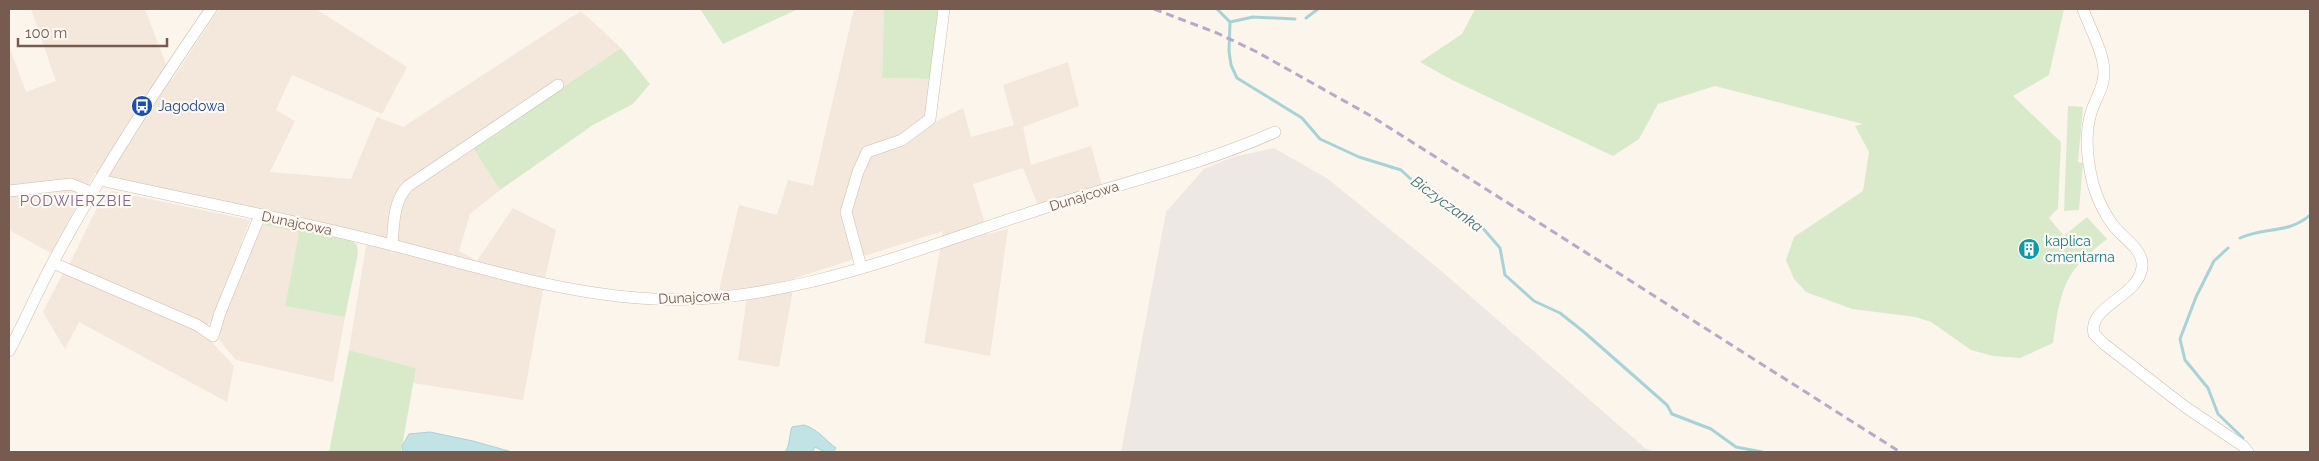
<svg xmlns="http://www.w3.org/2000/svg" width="2319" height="461" font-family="Raleway,sans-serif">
	<rect width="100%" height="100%" fill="#fcf5ec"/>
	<g fill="#f4e7db">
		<path d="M 31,9 L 145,9 L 172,80 L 219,9 L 316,9 L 407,67 L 382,114 L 292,75 L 276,110 L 295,121 L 270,172 L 351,179 L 377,117 L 403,127 L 581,11 L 621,48 L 473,148 L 500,190 L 470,214 L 459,251 L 477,261 L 513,208 L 556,230 L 547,269 L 523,400 L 413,383 L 416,368 L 349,350 L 368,234 L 95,173 L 51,253 L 9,230 L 9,46 L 26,92 L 56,81 Z"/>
		<path d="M 854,9 L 884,9 L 882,78 L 931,79 L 927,126 L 963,108 L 971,137 L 1014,125 L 1003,85 L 1068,62 L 1079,106 L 1023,127 L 1031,165 L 1091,146 L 1102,185 L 1038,205 L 1023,168 L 973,184 L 988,234 L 1008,229 L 990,356 L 924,343 L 943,231 L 795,278 L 779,367 L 738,360 L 748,289 L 719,290 L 739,205 L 777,215 L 788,180 L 813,186 Z"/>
		<path d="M 112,191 L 250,220 L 212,320 L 207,325 L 69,265 L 103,196 Z"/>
		<path d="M 258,223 L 299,233 L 285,306 L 345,317 L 333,382 L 236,360 L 219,340 L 222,323 Z"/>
		<path d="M 63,273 L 204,334 L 234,366 L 227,402 L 79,322 L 65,349 L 43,312 Z"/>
	</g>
	<path fill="#eee8e4" d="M 1274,148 L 1328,179 L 1439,269 L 1645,448 L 1654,452 L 1121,452 L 1166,212 L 1204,169 L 1233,157 Z"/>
	<g fill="#d9eaca">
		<path d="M 700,9 L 798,9 L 723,44 Z"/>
		<path d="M 884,9 L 940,9 L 931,79 L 882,78 Z"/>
		<path d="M 1475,9 L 2064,9 L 2049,75 L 2013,96 L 2061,142 L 2058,208 L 2049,218 L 2064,236 L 2087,217 L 2107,239 C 2097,247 2086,256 2078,265 C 2059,287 2057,316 2053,343 L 2020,358 L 1993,356 L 1971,350 L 1931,322 L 1916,317 L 1852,309 L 1806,292 L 1794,279 L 1786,260 L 1794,237 L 1863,191 L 1869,152 L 1855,126 L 1863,124 L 1715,86 L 1658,104 L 1639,139 L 1613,156 L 1452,80 L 1420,62 L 1462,34 Z"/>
		<path d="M 621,48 L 650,84 L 633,104 L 593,125 L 500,190 L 473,148 Z"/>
		<path d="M 2068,106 L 2083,107 L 2078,162 L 2083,163 L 2079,210 L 2064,211 Z"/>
		<path d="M 267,220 L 351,240 L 357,245 L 358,253 L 345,317 L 285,306 L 299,233 L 258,223 Z"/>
		<path d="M 349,350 L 416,368 L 401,452 L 329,452 Z"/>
	</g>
	<g fill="#c1e3e6" stroke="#a7d3d7">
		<path d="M 804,425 C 818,429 825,440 836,448 L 833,452 L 825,452 L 815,447 L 812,452 L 785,452 C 790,446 789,435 792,427 Z"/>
		<path d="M 430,432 L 473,441 L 512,452 L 403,452 L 402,446 L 409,434 Z"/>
	</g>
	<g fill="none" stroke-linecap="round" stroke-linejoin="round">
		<g stroke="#a7d3d7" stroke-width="3">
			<path d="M 1217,9 L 1230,22 L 1229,51 L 1231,65 L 1237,78 L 1302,118 L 1320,139 L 1359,157 L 1401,170 L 1414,182 L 1431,192 L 1454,212 L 1481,226 L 1500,248 L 1505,275 L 1534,301 L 1560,313 L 1584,332 L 1667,405 L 1672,414 L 1711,429 L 1736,447 L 1762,452"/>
			<path d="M 1306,18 L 1318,9"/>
			<path d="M 1230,22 L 1253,17 L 1295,19"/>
			<path d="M 2240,238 C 2264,227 2289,234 2310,215"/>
			<path d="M 2228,248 L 2214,261 L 2196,297 L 2180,339 L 2185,360 L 2208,388 L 2218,414 L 2243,438"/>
		</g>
		<g stroke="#cfbdb1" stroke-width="12">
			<g id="minor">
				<path d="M 2083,9 C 2090,29 2104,52 2104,73 C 2104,88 2095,99 2091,113 C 2084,136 2087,160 2093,184 C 2097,198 2104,213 2113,225 C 2122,238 2144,249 2142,267 C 2139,297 2087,306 2094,334 L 2104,344 L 2184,406 L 2243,446 L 2248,452"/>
				<path d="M 100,180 C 194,201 288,219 380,242 C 470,264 561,295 654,299 C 787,305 913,250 1038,210 C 1117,184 1199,166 1275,132"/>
				<path d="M 9,191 L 71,184 L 93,193"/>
				<path d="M 392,245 C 394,224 393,201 408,186 L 558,85"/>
				<path d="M 53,263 L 197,325 L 213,336 L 220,313 L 260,215"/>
				<path d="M 861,267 L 846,212 L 858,172 L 867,152 L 902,140 L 930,119 L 944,9"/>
				<path d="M 9,351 C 26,319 40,285 58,253 C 104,168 157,88 211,9"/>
			</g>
		</g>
		<use href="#minor" stroke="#fff" stroke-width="11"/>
		<path stroke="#b8a9c7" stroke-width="3" stroke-dasharray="8 5" stroke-linecap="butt" d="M 1154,9 L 1217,33 L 1257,52 L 1371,116 L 1900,452"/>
	</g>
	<defs>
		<g id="bus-disc" transform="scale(1.125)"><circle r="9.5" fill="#1a4fb4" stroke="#fef9f3"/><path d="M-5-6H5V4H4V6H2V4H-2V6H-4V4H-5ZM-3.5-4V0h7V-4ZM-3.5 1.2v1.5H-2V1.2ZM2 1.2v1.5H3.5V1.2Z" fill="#fff"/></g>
		<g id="building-disc" transform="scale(1.125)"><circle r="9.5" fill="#0f9aa8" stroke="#fef9f3"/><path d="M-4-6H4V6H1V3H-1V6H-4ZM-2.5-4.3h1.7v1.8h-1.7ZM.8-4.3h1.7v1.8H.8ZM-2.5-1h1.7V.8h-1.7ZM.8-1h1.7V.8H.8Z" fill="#fff"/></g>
	</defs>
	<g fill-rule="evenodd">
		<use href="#bus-disc" x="142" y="106"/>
		<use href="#building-disc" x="2029" y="249"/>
	</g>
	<g text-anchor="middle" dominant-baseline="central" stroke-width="4.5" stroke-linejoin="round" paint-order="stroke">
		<g font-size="14" fill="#164399" stroke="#fef9f3" text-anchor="start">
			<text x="158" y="106">Jagodowa</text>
		</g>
		<g font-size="14" fill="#785b4f" stroke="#fef9f3">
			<text transform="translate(1084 196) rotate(-17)">Dunajcowa</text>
			<text transform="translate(297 223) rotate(12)">Dunajcowa</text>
			<text transform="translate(694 297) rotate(-3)">Dunajcowa</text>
		</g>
		<g font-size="14" fill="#0d838f" stroke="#fef9f3" text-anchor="start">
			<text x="2045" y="241">kaplica<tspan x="2045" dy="16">cmentarna</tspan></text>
		</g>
		<g font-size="15" letter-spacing="1" fill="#816793" stroke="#fef9f3">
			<text x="76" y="201">PODWIERZBIE</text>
		</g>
		<g font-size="15" font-style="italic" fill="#42767c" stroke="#fef9f3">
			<text transform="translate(1447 204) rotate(36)">Biczyczanka</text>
		</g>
	</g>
	<rect width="2319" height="461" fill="none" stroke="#785b4f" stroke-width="20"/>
	<path d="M18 38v8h149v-8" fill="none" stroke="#785b4f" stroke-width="2.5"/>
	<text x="25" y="38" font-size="15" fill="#785b4f" stroke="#fef9f3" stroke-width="4" paint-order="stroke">100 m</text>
</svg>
